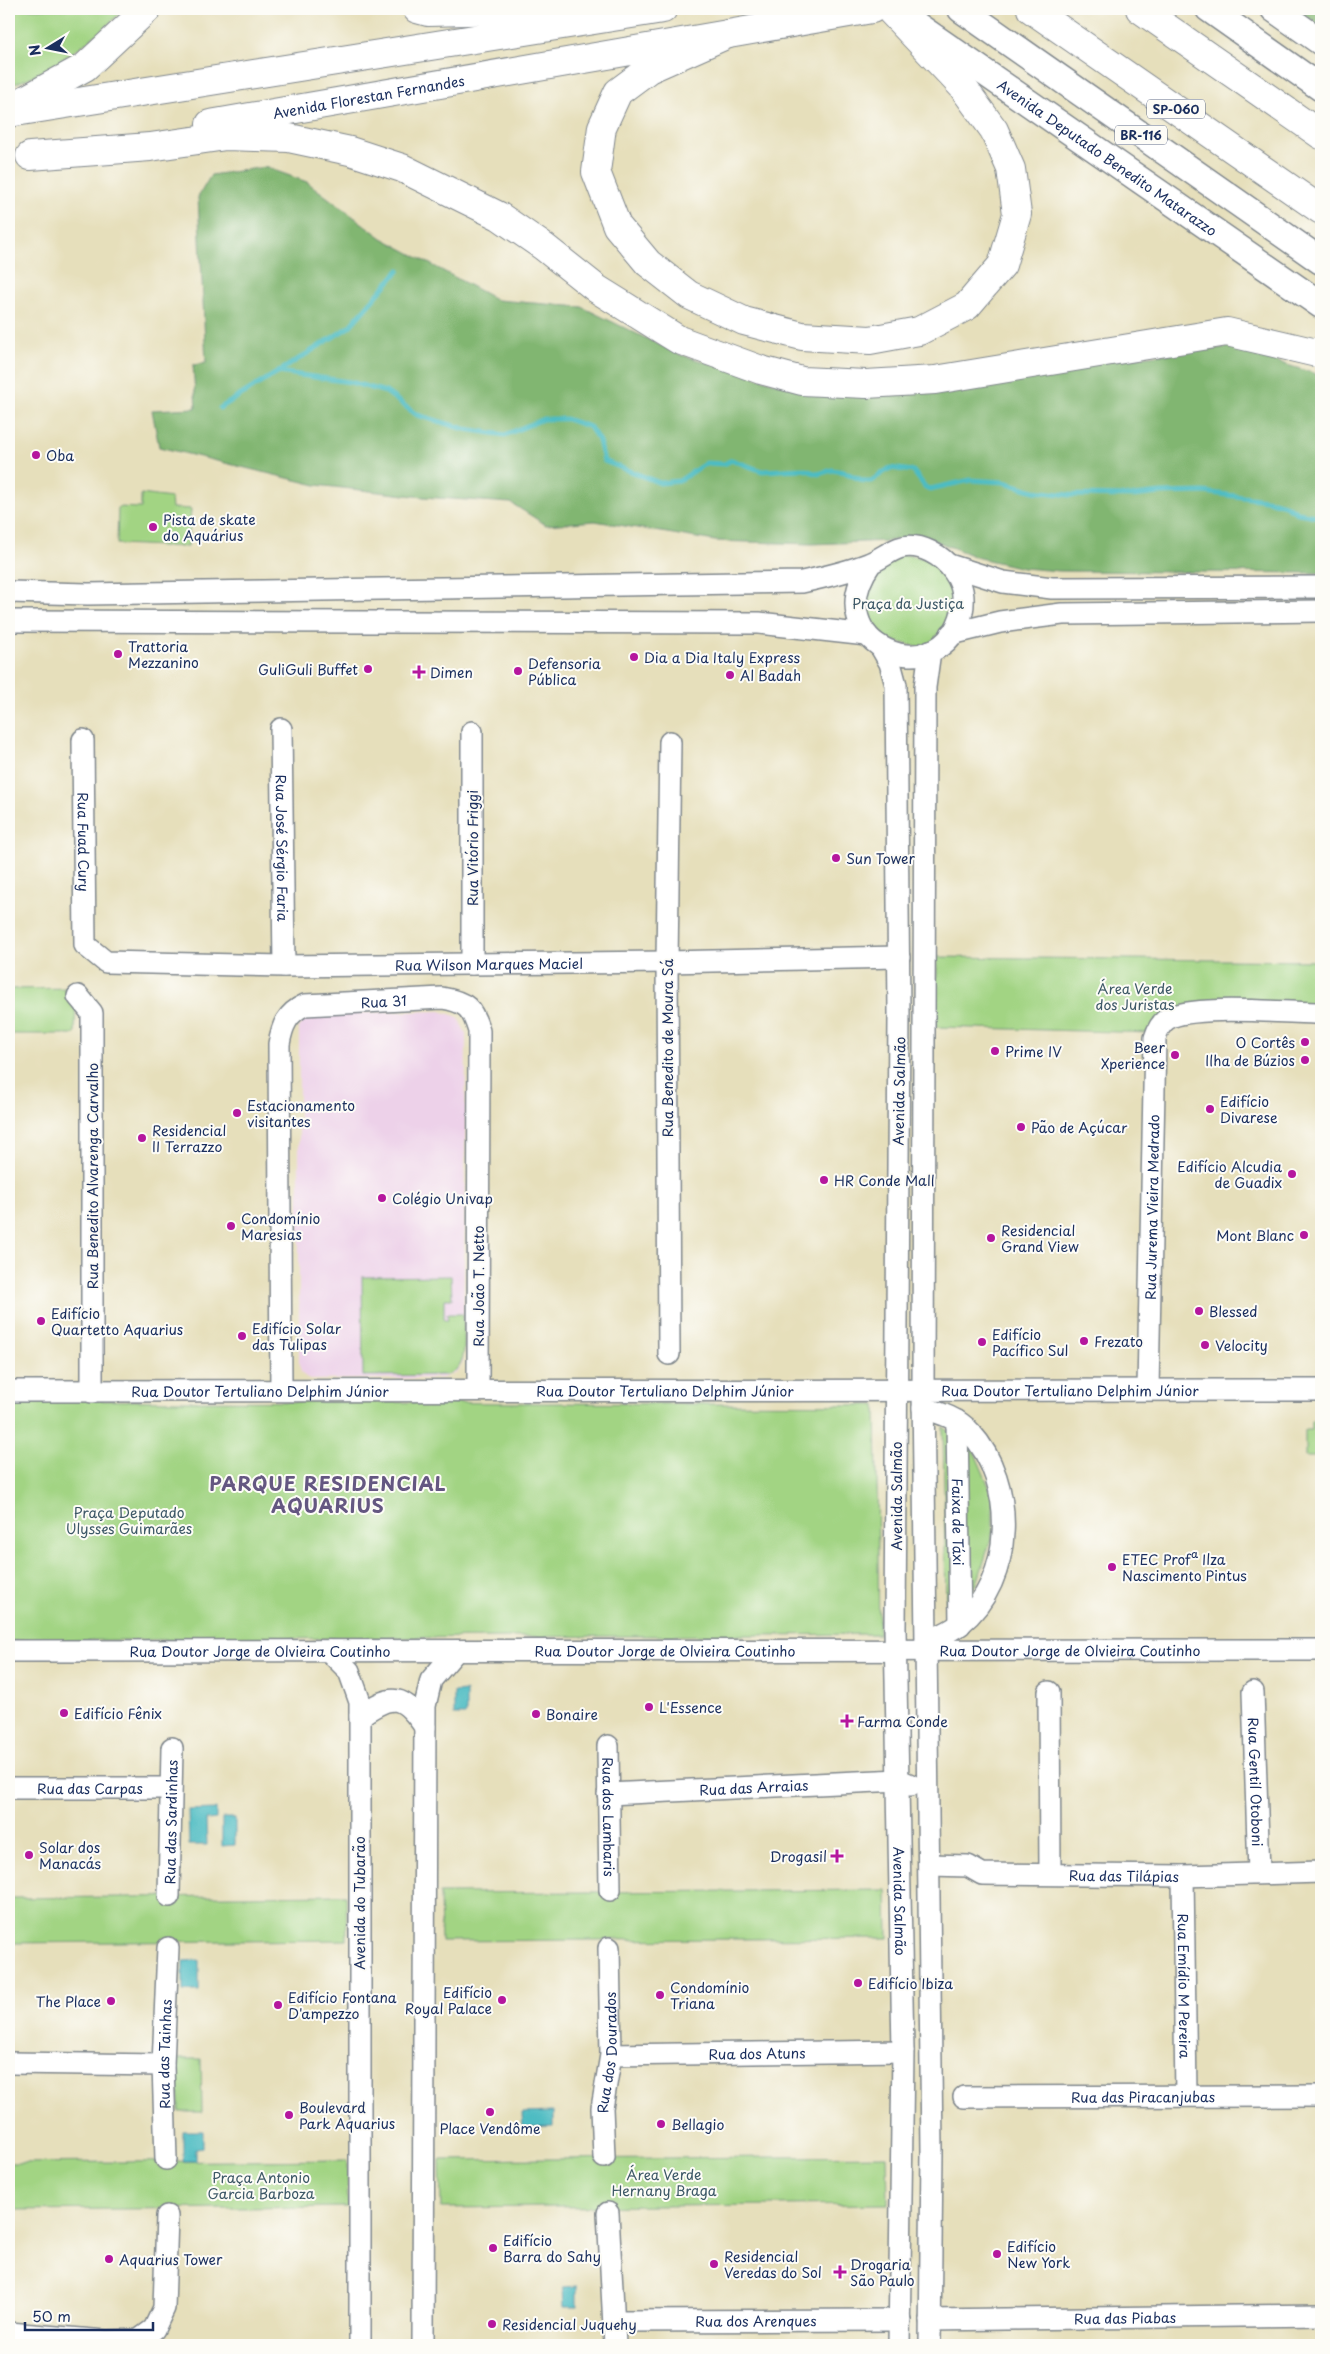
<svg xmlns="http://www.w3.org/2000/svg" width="1330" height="2354" font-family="'Playpen Sans',sans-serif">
	<rect width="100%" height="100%" fill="#fdfcf7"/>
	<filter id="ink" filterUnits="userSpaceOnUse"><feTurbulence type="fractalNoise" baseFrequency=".02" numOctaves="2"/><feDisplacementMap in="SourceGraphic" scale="10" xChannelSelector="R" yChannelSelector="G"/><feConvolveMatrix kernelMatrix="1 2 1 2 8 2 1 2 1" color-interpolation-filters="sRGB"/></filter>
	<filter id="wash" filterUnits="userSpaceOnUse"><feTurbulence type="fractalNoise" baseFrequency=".0096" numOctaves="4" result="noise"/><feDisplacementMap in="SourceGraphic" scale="20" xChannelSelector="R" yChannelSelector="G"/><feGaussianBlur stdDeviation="1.12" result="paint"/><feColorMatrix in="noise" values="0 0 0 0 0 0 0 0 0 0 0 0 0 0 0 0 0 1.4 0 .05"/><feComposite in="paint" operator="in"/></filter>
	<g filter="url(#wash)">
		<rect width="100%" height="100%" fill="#e6dfbb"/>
		<path fill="#edd1e9" d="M 440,1011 L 458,1017 L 466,1034 L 463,1361 L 456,1373 L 442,1378 L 310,1380 L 302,1374 L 299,1365 L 299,1027 L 302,1022 L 312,1014 Z"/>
		<g fill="#a2d483" stroke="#5e8270">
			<path d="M 9,9 L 125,9 C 91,41 54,70 9,86 Z"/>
			<path d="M 141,494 L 171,498 L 172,508 L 191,509 L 188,547 L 117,544 L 118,507 L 141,508 Z"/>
			<path d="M 902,554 L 932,560 L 953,584 L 955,616 L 926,649 L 871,635 L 860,591 L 866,578 Z"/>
			<path d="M 937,957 L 1321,961 L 1321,1013 L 1181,1011 L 1154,1033 L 936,1027 Z"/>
			<path d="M 76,988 L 75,1034 L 9,1034 L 9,989 Z"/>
			<path d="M 451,1276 L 452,1299 L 444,1299 L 444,1320 L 448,1320 L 447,1314 L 463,1314 C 463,1334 471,1367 447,1375 L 363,1376 L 362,1277 Z"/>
			<path d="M 9,1400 L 876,1405 L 879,1634 L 9,1641 Z"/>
			<path d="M 1311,1421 L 1321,1421 L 1321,1457 L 1305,1457 L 1305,1430 L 1311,1430 Z"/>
			<path d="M 943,1427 L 972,1446 L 993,1496 L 993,1532 L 977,1584 L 946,1610 Z"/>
			<path d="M 887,1890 L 888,1938 L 441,1941 L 440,1893 Z"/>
			<path d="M 346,1895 L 347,1940 L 9,1943 L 9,1898 Z"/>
			<path d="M 178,2059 L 201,2059 L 202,2112 L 179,2112 Z"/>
			<path d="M 887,2156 L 888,2204 L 441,2208 L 440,2160 Z"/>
			<path d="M 347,2160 L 348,2207 L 9,2210 L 9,2163 Z"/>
		</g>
		<g fill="#81b671" stroke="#4e7268">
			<path d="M 1296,9 L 1321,9 L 1321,27 Z"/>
			<path d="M 265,167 L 307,182 L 382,238 L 497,300 L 582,307 L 678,354 L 793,388 L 1104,361 L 1228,347 L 1310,372 L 1321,376 L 1321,573 L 1059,571 L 1023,568 L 979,558 L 936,541 L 912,537 L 889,541 L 811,544 L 715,541 L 595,521 L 546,525 L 511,503 L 423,497 L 316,485 L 159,447 L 152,410 L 196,408 L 193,365 L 206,363 L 198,197 L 211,175 Z"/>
		</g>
		<g fill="#4dbcc2" stroke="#347690">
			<path d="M 466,1691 L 466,1715 L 454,1715 L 454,1692 Z"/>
			<path d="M 216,1809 L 216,1819 L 206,1820 L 207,1845 L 189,1845 L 188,1810 Z"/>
			<path d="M 222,1818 L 235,1818 L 235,1845 L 222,1846 Z"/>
			<path d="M 199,1960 L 199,1991 L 183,1991 L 183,1961 Z"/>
			<path d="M 553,2112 L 553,2126 L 523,2127 L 522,2113 Z"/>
			<path d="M 183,2131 L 203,2131 L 203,2147 L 196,2148 L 196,2161 L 183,2161 Z"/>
			<path d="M 577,2286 L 577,2307 L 564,2307 L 563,2287 Z"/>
		</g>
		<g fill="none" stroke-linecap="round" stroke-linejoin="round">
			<g stroke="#4dbcc2" stroke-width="5">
				<path d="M 278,372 L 349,327 L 399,270"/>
				<path d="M 220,408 L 278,372 L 350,382 L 386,392 L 417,415 L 465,429 L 505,435 L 543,419 L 566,419 L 590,427 L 599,441 L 604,461 L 660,483 L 679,481 L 706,463 L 724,464 L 732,460 L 762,471 L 803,469 L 818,474 L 832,470 L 844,472 L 864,481 L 871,481 L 890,468 L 913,471 L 926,488 L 930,489 L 971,480 L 1004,482 L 1034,491 L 1069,495 L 1133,496 L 1161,493 L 1204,492 L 1266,500 L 1285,505 L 1298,513 L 1321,517"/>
			</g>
		</g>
	</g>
	<g filter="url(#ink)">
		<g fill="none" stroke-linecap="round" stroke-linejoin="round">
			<g stroke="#80878c" stroke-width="24">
				<g id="minor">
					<path d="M 949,565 L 1003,582 L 1052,588 L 1321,587"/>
					<path d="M 9,592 L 88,594 L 802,582 C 825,577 847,572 868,564 C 879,560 888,552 899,548 C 919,541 943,556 954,572 C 962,583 965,598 962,612 C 941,696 813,645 871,563"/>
					<path d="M 9,621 L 759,623 L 867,635"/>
					<path d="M 951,634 L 1000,622 L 1062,614 L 1321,611"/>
					<path id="s1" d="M 882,649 L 890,663 L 896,685 L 899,1013 L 895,1628 L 903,2051 L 899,2345"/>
					<path id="s2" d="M 281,729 L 284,966"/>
					<path id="s3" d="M 83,740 L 85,945 L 106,962 L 284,966 L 667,962 L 899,957"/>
					<path d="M 472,964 L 472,732"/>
					<path d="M 78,996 L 92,1013 L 92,1392"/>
					<path d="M 669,1354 L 667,962 L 670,742"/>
					<path id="s4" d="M 1148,1389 L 1155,1038 C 1157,1031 1160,1024 1167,1019 C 1191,1004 1289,1013 1321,1013"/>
					<path id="s5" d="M 281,1390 L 279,1044 C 282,1026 287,1013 305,1005 L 442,998 C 467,1002 472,1008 479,1031 L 478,1390"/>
					<path id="s6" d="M 9,1391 L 1321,1390"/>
					<path d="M 923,1408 C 940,1413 958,1418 970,1432 C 1017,1483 1015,1580 960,1624 C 950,1632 937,1637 926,1642"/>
					<path id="s7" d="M 957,1421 L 960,1625"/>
					<path id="s8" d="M 9,1651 L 1321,1650"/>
					<path d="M 329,1651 L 349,1671 L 360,1702 L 360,2345"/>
					<path d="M 1049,1692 L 1050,1874"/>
					<path id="s9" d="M 1253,1692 L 1259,1873"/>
					<path d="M 360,1716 C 393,1692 403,1695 425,1727"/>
					<path id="s10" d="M 608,1746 L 610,1890"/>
					<path id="s11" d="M 9,1788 L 171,1788"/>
					<path id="s12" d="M 608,1794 L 899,1780 L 911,1785"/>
					<path id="s13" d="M 930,1865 L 968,1866 L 982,1874 L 1183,1876 L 1321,1872"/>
					<path id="s14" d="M 1183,1876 L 1186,2096"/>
					<path id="s15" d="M 169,1896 L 172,1748"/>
					<path id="s16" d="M 611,2055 L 903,2051"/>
					<path d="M 9,2063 L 163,2065"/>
					<path id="s17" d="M 964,2097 L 1321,2096"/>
					<path id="s18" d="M 604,2157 L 602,2108 L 611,2055 L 609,1948"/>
					<path id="s19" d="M 166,2159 L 163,2065 L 168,1948"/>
					<path d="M 608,2213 L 615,2345"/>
					<path id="s20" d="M 930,2320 L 1321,2315"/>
					<path id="s21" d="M 614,2321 L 900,2320"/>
					<path d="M 9,2333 L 106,2341 L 139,2340 L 154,2329 L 164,2308 L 167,2216"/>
					<path d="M 423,2345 L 425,1706 L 431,1680 L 456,1651"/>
					<path d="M 930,2345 L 932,2151 L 923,1390 L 925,687 L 930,651"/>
				</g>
			</g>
			<g stroke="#80878c" stroke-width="29">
				<g id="major">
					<path d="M 961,9 L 1321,261"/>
					<path d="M 1209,9 L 1321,88"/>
					<path d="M 1274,9 L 1321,42"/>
					<path id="s22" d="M 906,18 L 1321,305"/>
				</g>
			</g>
			<g stroke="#80878c" stroke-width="30">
				<g id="highway">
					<path d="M 417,9 L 428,12 L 547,9"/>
					<path d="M 1031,9 L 1321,210"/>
					<path d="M 1140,9 L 1321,135"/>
					<path d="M 728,34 L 649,69 L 618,92 L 602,127 L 596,172 L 617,226 L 648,263 L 689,295 L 744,321 L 802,336 L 870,340 L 919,331 L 967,306 L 1002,265 L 1017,214 L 1011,169 L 994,130 L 962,86 L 889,9"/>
					<path d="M 19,103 L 85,67 L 147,9"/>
					<path d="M 9,113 L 663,9"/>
					<path id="s23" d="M 210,124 L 872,9"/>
					<path d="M 30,156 L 150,147 L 226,136 L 289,138 L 350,151 L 402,168 L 499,216 L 544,247 L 597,289 L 679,340 L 761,370 L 802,381 L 866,384 L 935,380 L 1227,332 L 1321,354"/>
				</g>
			</g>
			<use href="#minor" stroke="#fff" stroke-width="21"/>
			<use href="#major" stroke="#fff" stroke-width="26"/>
			<use href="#highway" stroke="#fff" stroke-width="28"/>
		</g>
	</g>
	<g fill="#b5179e" stroke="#fdfcf7" stroke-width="2">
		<circle cx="36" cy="455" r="5"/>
		<circle cx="153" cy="527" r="5"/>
		<circle cx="118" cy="654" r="5"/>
		<circle cx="634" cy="657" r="5"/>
		<circle cx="368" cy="669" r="5"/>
		<circle cx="518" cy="671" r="5"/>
		<path d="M416.5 664.5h5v5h5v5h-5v5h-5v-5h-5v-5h5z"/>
		<circle cx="730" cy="675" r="5"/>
		<circle cx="836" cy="858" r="5"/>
		<circle cx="1305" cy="1042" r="5"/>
		<circle cx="995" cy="1051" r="5"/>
		<circle cx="1175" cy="1055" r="5"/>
		<circle cx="1305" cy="1060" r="5"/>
		<circle cx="1210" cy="1109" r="5"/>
		<circle cx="237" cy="1113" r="5"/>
		<circle cx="1021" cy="1127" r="5"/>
		<circle cx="142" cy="1138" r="5"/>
		<circle cx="1292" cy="1174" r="5"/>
		<circle cx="824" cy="1180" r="5"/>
		<circle cx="382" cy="1198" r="5"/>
		<circle cx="231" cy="1226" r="5"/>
		<circle cx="1304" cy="1235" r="5"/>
		<circle cx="991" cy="1238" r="5"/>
		<circle cx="1199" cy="1311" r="5"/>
		<circle cx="41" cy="1321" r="5"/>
		<circle cx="242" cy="1336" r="5"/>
		<circle cx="1084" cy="1341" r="5"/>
		<circle cx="982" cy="1342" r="5"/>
		<circle cx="1205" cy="1345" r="5"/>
		<circle cx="1112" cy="1567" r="5"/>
		<circle cx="649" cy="1707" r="5"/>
		<circle cx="64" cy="1713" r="5"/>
		<circle cx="536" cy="1714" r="5"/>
		<path d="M844.5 1713.5h5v5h5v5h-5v5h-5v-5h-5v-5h5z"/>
		<circle cx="29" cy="1855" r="5"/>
		<path d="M834.5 1848.5h5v5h5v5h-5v5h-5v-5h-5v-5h5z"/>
		<circle cx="858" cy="1983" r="5"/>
		<circle cx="660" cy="1995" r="5"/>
		<circle cx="502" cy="2000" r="5"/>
		<circle cx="111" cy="2001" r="5"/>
		<circle cx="278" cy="2005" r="5"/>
		<circle cx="490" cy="2112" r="5"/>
		<circle cx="289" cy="2115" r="5"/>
		<circle cx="661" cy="2124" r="5"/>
		<circle cx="493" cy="2248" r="5"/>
		<circle cx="997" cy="2254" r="5"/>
		<circle cx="109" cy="2259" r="5"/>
		<circle cx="714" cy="2264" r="5"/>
		<path d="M837.5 2264.5h5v5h5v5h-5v5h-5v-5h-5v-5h5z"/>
		<circle cx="492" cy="2324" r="5"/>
	</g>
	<g text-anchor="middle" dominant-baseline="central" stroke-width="4" stroke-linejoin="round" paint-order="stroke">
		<g fill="#fdfcf7" stroke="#5f6c8c" stroke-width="1">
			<rect x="1147" y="99.5" width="58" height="19" rx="4"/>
			<rect x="1115" y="125.5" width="52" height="19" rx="4"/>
		</g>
		<g font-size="12" font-weight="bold" fill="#1b2f5e">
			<text x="1176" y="109">SP-060</text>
			<text x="1141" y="135">BR-116</text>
		</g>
		<g font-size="14" fill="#1b2f5e" stroke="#fdfcf7">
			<text stroke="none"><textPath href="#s23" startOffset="161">Avenida Florestan Fernandes</textPath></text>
			<text stroke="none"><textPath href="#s22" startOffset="245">Avenida Deputado Benedito Matarazzo</textPath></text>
			<text stroke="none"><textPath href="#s3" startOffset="102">Rua Fuad Cury</textPath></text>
			<text stroke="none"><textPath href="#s2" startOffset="119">Rua José Sérgio Faria</textPath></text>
			<text transform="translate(472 848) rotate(-90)">Rua Vitório Friggi</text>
			<text stroke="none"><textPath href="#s3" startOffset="615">Rua Wilson Marques Maciel</textPath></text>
			<text stroke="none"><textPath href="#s5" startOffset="474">Rua 31</textPath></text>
			<text transform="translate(667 1048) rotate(-90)">Rua Benedito de Moura Sá</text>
			<text transform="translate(899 1091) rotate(-89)">Avenida Salmão</text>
			<text transform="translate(92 1176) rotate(-90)">Rua Benedito Alvarenga Carvalho</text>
			<text stroke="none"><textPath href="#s4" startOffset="182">Rua Jurema Vieira Medrado</textPath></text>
			<text transform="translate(478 1286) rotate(-90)">Rua João T. Netto</text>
			<text stroke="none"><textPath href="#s6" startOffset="656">Rua Doutor Tertuliano Delphim Júnior</textPath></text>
			<text stroke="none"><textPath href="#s6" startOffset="1061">Rua Doutor Tertuliano Delphim Júnior</textPath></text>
			<text stroke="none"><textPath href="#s6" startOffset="251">Rua Doutor Tertuliano Delphim Júnior</textPath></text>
			<text transform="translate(896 1496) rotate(-90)">Avenida Salmão</text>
			<text stroke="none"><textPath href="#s7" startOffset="101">Faixa de Táxi</textPath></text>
			<text stroke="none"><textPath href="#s8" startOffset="1061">Rua Doutor Jorge de Olvieira Coutinho</textPath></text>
			<text stroke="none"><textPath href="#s8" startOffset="251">Rua Doutor Jorge de Olvieira Coutinho</textPath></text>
			<text stroke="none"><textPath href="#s8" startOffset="656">Rua Doutor Jorge de Olvieira Coutinho</textPath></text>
			<text stroke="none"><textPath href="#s9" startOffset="90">Rua Gentil Otoboni</textPath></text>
			<text stroke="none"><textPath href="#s12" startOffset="146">Rua das Arraias</textPath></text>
			<text stroke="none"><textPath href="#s11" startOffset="81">Rua das Carpas</textPath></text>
			<text stroke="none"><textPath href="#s10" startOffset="71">Rua dos Lambaris</textPath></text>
			<text stroke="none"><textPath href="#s15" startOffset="74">Rua das Sardinhas</textPath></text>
			<text stroke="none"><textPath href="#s13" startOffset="196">Rua das Tilápias</textPath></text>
			<text stroke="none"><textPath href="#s1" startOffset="1255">Avenida Salmão</textPath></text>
			<text transform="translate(359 1903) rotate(-90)">Avenida do Tubarão</text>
			<text stroke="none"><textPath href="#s14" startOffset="110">Rua Emídio M Pereira</textPath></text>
			<text stroke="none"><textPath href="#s18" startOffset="105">Rua dos Dourados</textPath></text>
			<text stroke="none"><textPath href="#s16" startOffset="146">Rua dos Atuns</textPath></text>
			<text stroke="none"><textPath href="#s19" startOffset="105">Rua das Tainhas</textPath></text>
			<text stroke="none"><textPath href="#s17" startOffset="179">Rua das Piracanjubas</textPath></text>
			<text stroke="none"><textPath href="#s20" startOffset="195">Rua das Piabas</textPath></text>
			<text stroke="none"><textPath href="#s21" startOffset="142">Rua dos Arenques</textPath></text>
		</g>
		<g font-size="14" fill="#1b2f5e" stroke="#fdfcf7" text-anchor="start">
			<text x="46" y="455">Oba</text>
			<text x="163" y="519">Pista de skate<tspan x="163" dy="16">do Aquárius</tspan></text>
			<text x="128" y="646">Trattoria<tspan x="128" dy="16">Mezzanino</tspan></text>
			<text x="644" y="657">Dia a Dia Italy Express</text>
			<text x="528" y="663">Defensoria<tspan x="528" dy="16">Pública</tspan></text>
			<text x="358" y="669" text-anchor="end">GuliGuli Buffet</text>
			<text x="430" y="672">Dimen</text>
			<text x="740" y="675">Al Badah</text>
			<text x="846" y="858">Sun Tower</text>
			<text x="1295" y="1042" text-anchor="end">O Cortês</text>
			<text x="1165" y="1047" text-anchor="end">Beer<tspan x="1165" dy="16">Xperience</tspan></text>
			<text x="1005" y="1051">Prime IV</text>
			<text x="1295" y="1060" text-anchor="end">Ilha de Búzios</text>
			<text x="1220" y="1101">Edifício<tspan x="1220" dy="16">Divarese</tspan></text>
			<text x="247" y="1105">Estacionamento<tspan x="247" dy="16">visitantes</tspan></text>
			<text x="1031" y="1127">Pão de Açúcar</text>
			<text x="152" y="1130">Residencial<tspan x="152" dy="16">II Terrazzo</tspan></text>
			<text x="1282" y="1166" text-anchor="end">Edifício Alcudia<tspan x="1282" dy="16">de Guadix</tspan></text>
			<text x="834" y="1180">HR Conde Mall</text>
			<text x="392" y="1198">Colégio Univap</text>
			<text x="241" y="1218">Condomínio<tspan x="241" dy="16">Maresias</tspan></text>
			<text x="1001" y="1230">Residencial<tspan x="1001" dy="16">Grand View</tspan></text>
			<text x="1294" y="1235" text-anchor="end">Mont Blanc</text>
			<text x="1209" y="1311">Blessed</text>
			<text x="51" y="1313">Edifício<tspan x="51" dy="16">Quartetto Aquarius</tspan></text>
			<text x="252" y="1328">Edifício Solar<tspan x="252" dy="16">das Tulipas</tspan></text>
			<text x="992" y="1334">Edifício<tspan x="992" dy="16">Pacífico Sul</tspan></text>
			<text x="1094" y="1341">Frezato</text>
			<text x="1215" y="1345">Velocity</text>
			<text x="1122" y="1559">ETEC Profª Ilza<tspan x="1122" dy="16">Nascimento Pintus</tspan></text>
			<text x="659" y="1707">L'Essence</text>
			<text x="74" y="1713">Edifício Fênix</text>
			<text x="546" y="1714">Bonaire</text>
			<text x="857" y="1721">Farma Conde</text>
			<text x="39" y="1847">Solar dos<tspan x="39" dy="16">Manacás</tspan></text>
			<text x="827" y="1856" text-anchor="end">Drogasil</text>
			<text x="868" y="1983">Edifício Ibiza</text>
			<text x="670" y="1987">Condomínio<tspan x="670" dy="16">Triana</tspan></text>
			<text x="492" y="1992" text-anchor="end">Edifício<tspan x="492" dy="16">Royal Palace</tspan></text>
			<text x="288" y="1997">Edifício Fontana<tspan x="288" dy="16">D'ampezzo</tspan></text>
			<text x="101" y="2001" text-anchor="end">The Place</text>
			<text x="299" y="2107">Boulevard<tspan x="299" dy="16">Park Aquarius</tspan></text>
			<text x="671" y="2124">Bellagio</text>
			<text x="490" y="2128" text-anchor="middle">Place Vendôme</text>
			<text x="503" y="2240">Edifício<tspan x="503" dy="16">Barra do Sahy</tspan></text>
			<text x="1007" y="2246">Edifício<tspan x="1007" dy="16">New York</tspan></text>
			<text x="724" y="2256">Residencial<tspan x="724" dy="16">Veredas do Sol</tspan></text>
			<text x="119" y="2259">Aquarius Tower</text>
			<text x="850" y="2264">Drogaria<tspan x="850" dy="16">São Paulo</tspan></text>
			<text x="502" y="2324">Residencial Juquehy</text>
		</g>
		<g font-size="14" fill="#3d5867" stroke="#fdfcf7">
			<text x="908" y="603">Praça da Justiça</text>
			<text x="1135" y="988">Área Verde<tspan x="1135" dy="16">dos Juristas</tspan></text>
			<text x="129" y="1512">Praça Deputado<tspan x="129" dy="16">Ulysses Guimarães</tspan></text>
			<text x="664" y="2174">Área Verde<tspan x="664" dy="16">Hernany Braga</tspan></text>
			<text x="261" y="2177">Praça Antonio<tspan x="261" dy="16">Garcia Barboza</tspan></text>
		</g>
		<g font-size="19" font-weight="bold" letter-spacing="1" fill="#645781" stroke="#fdfcf7">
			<text x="328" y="1483">PARQUE RESIDENCIAL<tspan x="328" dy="22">AQUARIUS</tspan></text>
		</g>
	</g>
	<rect width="1330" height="2354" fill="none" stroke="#fdfcf7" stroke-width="30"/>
	<g transform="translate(48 48) rotate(260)" stroke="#fdfcf7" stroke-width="4" paint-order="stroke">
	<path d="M0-4L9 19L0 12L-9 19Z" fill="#1b2f5e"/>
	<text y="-8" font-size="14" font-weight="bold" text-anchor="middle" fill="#1b2f5e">N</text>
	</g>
	<path d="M25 2322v8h128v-8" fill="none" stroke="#1b2f5e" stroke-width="2.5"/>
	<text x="32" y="2322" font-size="15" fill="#1b2f5e" stroke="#fdfcf7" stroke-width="4" paint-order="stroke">50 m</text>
</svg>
